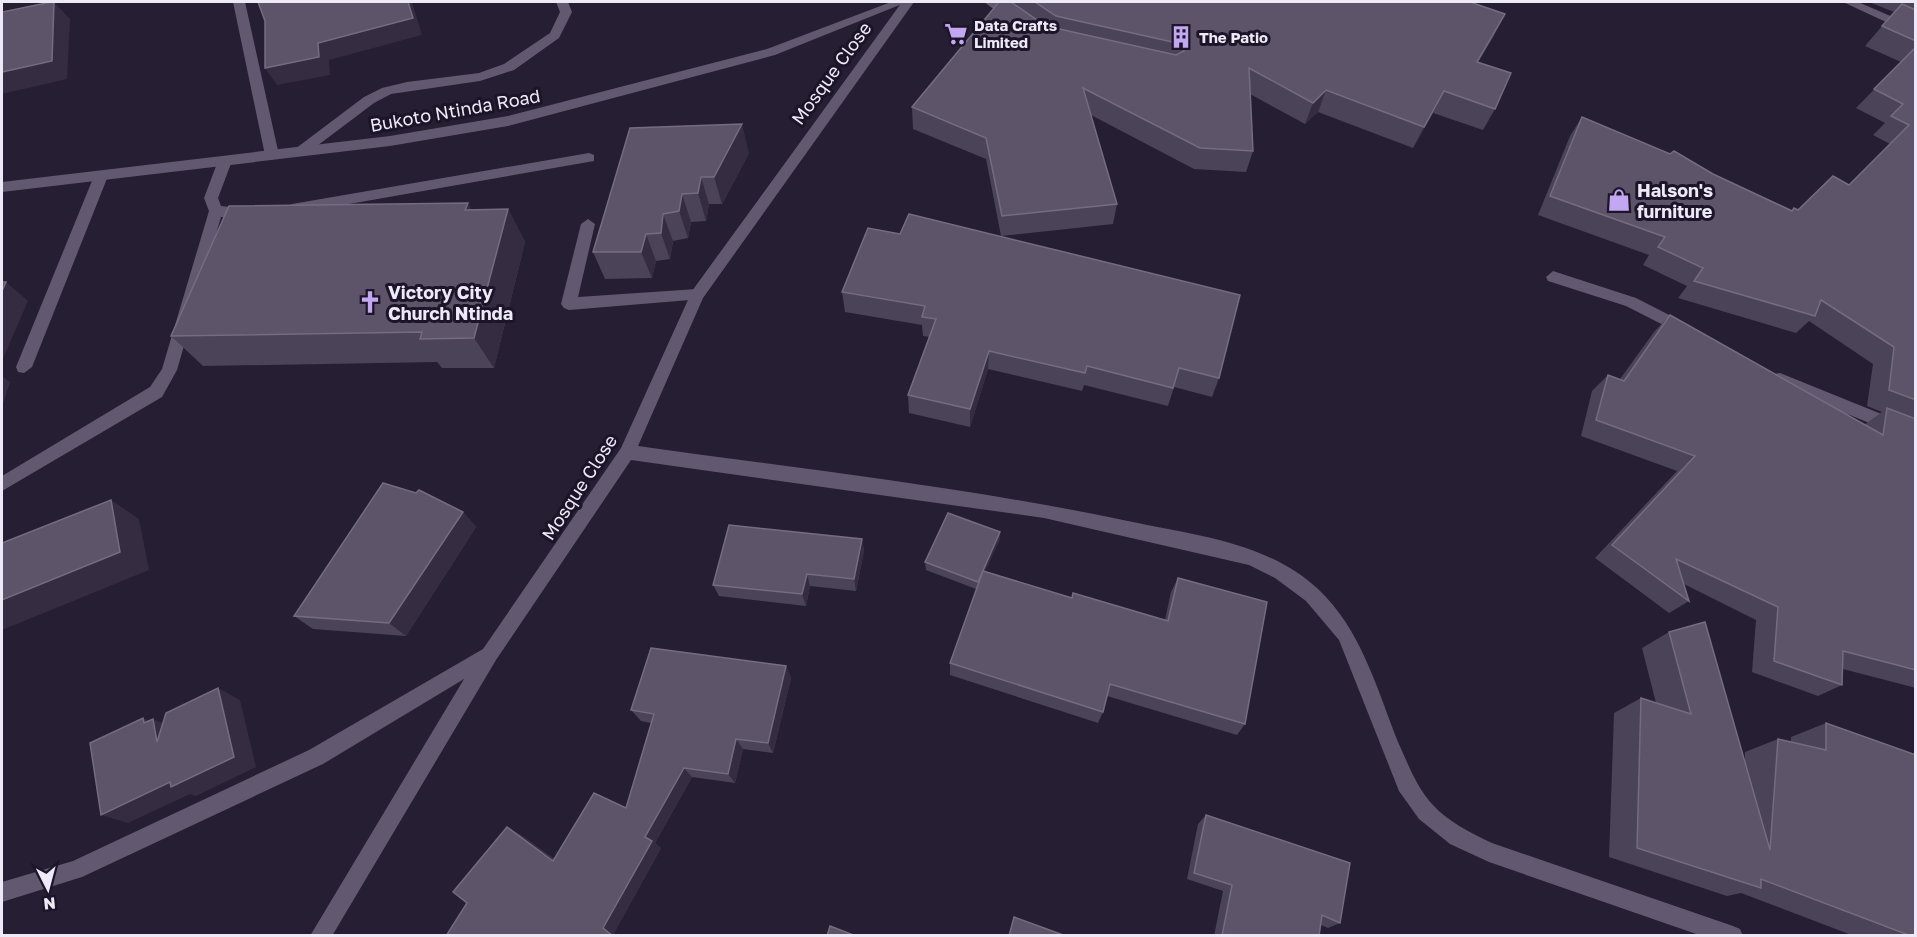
<svg xmlns="http://www.w3.org/2000/svg" width="1917" height="937" font-family="'Golos Text',sans-serif">
	<rect width="100%" height="100%" fill="#261e32"/>
	<g fill="none" stroke-linecap="round" stroke-linejoin="round">
		<g fill="#625970" fill-rule="evenodd">
			<path d="M 984,2 L 998,2 L 1020,18 L 1018,21 L 1010,21 Z"/>
			<path d="M 589,153 L 594,155 L 594,161 L 292,214 L 285,209 L 292,204 Z"/>
			<path d="M 225,156 L 232,161 L 218,198 L 221,206 L 248,209 L 255,214 L 248,219 L 221,217 L 177,370 L 162,397 L 2,491 L 2,476 L 150,387 L 162,369 L 209,211 L 204,198 L 218,161 Z"/>
			<path d="M 101,171 L 108,176 L 32,367 L 24,373 L 18,372 L 16,367 L 94,176 Z"/>
			<path d="M 588,219 L 595,224 L 578,297 L 697,289 L 702,291 L 704,295 L 702,299 L 569,310 L 564,308 L 561,304 L 581,224 Z"/>
		</g>
		<g fill="#625970" fill-rule="evenodd">
			<path d="M 233,2 L 245,2 L 279,155 L 272,160 L 265,155 Z"/>
			<path d="M 556,2 L 568,2 L 572,12 L 559,38 L 514,70 L 480,81 L 391,94 L 374,103 L 305,155 L 295,155 L 295,149 L 364,97 L 382,88 L 407,82 L 479,73 L 504,64 L 550,33 L 560,12 Z"/>
			<path d="M 902,2 L 914,2 L 703,298 L 638,446 C 801,469 967,487 1128,521 C 1193,535 1268,542 1318,589 C 1361,629 1377,689 1398,742 C 1408,764 1416,786 1432,804 C 1448,822 1471,833 1492,843 L 1733,926 L 1740,929 L 1743,936 L 1702,936 L 1489,862 L 1450,844 L 1419,819 L 1399,791 L 1339,640 L 1306,601 L 1275,578 L 1249,565 L 1044,518 L 631,460 L 496,660 L 332,936 L 310,936 L 464,679 L 323,764 L 82,877 L 2,902 L 2,882 L 73,861 L 309,750 L 483,649 L 621,448 L 692,291 Z"/>
			<path d="M 1843,2 L 1858,2 L 1916,27 L 1916,36 Z"/>
			<path d="M 1553,271 L 1636,298 L 1691,326 L 1694,330 L 1686,336 L 1681,334 L 1626,306 L 1548,281 L 1546,277 Z"/>
			<path d="M 1780,373 L 1916,428 L 1916,442 L 1774,384 L 1772,379 L 1774,374 Z"/>
		</g>
		<path fill="#625970" fill-rule="evenodd" d="M 891,2 L 907,2 L 775,55 L 508,126 L 390,146 L 2,192 L 2,182 L 390,136 L 508,116 L 767,49 Z"/>
	</g>
	<g fill="#4b4358">
		<path d="M 1013,2 L 1470,2 L 1494,36 L 1478,62 L 1495,109 L 1483,130 L 1433,113 L 1413,148 L 1318,112 L 1305,124 L 1250,94 L 1253,151 L 1246,172 L 1194,169 L 1091,115 L 1117,204 L 1113,224 L 1001,236 L 986,159 L 913,129 L 912,107 L 1013,3 Z"/>
		<path d="M 1869,2 L 1916,2 L 1916,688 L 1843,669 L 1842,685 L 1818,696 L 1752,672 L 1756,620 L 1684,584 L 1689,601 L 1669,613 L 1595,558 L 1677,471 L 1581,436 L 1592,391 L 1608,375 L 1620,379 L 1654,332 L 1670,315 L 1864,425 L 1882,412 L 1867,406 L 1873,364 L 1809,321 L 1796,333 L 1678,298 L 1687,286 L 1643,265 L 1649,255 L 1538,215 L 1570,136 L 1582,117 L 1713,174 L 1792,210 L 1794,208 L 1798,210 L 1849,185 L 1890,144 L 1873,135 L 1885,123 L 1856,108 L 1901,62 L 1865,46 L 1894,12 Z"/>
		<path d="M 630,128 L 749,153 L 722,204 L 709,204 L 706,221 L 691,222 L 688,238 L 673,241 L 670,259 L 656,261 L 652,278 L 605,279 L 593,252 Z"/>
		<path d="M 508,209 L 525,242 L 494,368 L 442,368 L 437,362 L 203,366 L 171,336 L 472,210 Z"/>
		<path d="M 868,228 L 1219,378 L 1212,397 L 1174,387 L 1168,406 L 1084,385 L 1082,391 L 988,369 L 970,427 L 909,413 L 908,395 L 930,337 L 923,336 L 922,325 L 845,312 L 842,292 Z"/>
		<path d="M 463,512 L 476,527 L 406,636 L 313,629 L 294,616 Z"/>
		<path d="M 862,539 L 864,551 L 856,591 L 810,586 L 806,606 L 719,596 L 713,585 Z"/>
		<path d="M 1000,539 L 985,571 L 1072,598 L 1165,620 L 1171,592 L 1178,578 L 1245,724 L 1237,735 L 1107,696 L 1103,712 L 1098,723 L 950,675 L 950,663 L 976,589 L 926,570 L 925,562 Z"/>
		<path d="M 1669,632 L 1745,760 L 1745,752 L 1778,739 L 1791,742 L 1791,737 L 1826,723 L 1916,936 L 1854,936 L 1741,893 L 1727,896 L 1609,857 L 1614,713 L 1641,698 L 1656,703 L 1642,648 Z"/>
		<path d="M 786,666 L 791,678 L 773,753 L 743,749 L 735,783 L 692,777 L 655,843 L 661,848 L 614,933 L 446,936 L 521,835 L 554,859 L 626,808 L 651,723 L 641,721 L 631,710 Z"/>
		<path d="M 1206,815 L 1340,923 L 1328,928 L 1321,925 L 1319,936 L 1214,936 L 1223,891 L 1187,879 L 1198,824 Z"/>
	</g>
	<g fill="#352c42">
		<path d="M 54,2 L 70,19 L 67,79 L 2,94 L 2,72 Z"/>
		<path d="M 408,2 L 412,2 L 422,35 L 329,60 L 330,75 L 277,85 L 265,68 Z"/>
		<path d="M 1505,14 L 1494,36 L 1466,83 L 1477,62 Z"/>
		<path d="M 1326,90 L 1318,112 L 1305,124 L 1313,103 Z"/>
		<path d="M 1444,91 L 1433,113 L 1413,148 L 1424,127 Z"/>
		<path d="M 742,124 L 749,153 L 722,204 L 714,177 Z"/>
		<path d="M 701,177 L 709,204 L 706,221 L 698,193 Z"/>
		<path d="M 682,194 L 691,222 L 688,238 L 679,211 Z"/>
		<path d="M 468,203 L 486,235 L 465,210 Z"/>
		<path d="M 508,209 L 525,242 L 494,368 L 474,338 Z"/>
		<path d="M 663,214 L 673,241 L 670,259 L 661,233 Z"/>
		<path d="M 646,234 L 656,261 L 652,278 L 641,252 Z"/>
		<path d="M 6,282 L 28,301 L 2,361 L 2,291 Z"/>
		<path d="M 989,351 L 988,369 L 970,427 L 970,409 Z"/>
		<path d="M 2,376 L 10,382 L 2,407 Z"/>
		<path d="M 111,500 L 139,519 L 149,570 L 2,630 L 2,600 Z"/>
		<path d="M 463,512 L 476,527 L 406,636 L 389,623 Z"/>
		<path d="M 1000,532 L 1000,539 L 977,589 L 978,582 Z"/>
		<path d="M 862,539 L 864,551 L 856,591 L 854,579 Z"/>
		<path d="M 807,574 L 810,586 L 806,606 L 802,594 Z"/>
		<path d="M 786,666 L 791,678 L 773,753 L 768,743 Z"/>
		<path d="M 218,688 L 240,700 L 256,767 L 196,796 L 190,794 L 128,823 L 101,815 L 170,782 Z"/>
		<path d="M 143,718 L 154,723 L 153,719 L 177,729 L 157,742 L 144,723 Z"/>
		<path d="M 736,739 L 743,749 L 735,783 L 728,774 Z"/>
		<path d="M 684,768 L 692,777 L 655,843 L 661,848 L 614,933 L 618,936 L 613,936 L 603,928 L 645,837 Z"/>
		<path d="M 507,827 L 521,835 L 565,868 L 553,861 Z"/>
	</g>
	<g fill="#5d5469" stroke="#746c7f" stroke-width="1.5">
		<path d="M 51,2 L 54,2 L 52,61 L 2,72 L 2,12 Z"/>
		<path d="M 258,2 L 408,2 L 413,18 L 318,43 L 319,57 L 265,68 L 265,21 Z"/>
		<path d="M 999,2 L 1011,2 L 1046,26 L 1176,55 L 1184,51 L 1184,47 L 1177,43 L 1056,16 L 1035,2 L 1470,2 L 1505,14 L 1477,62 L 1511,73 L 1495,109 L 1444,91 L 1424,127 L 1326,90 L 1313,103 L 1249,68 L 1253,151 L 1200,148 L 1083,88 L 1117,204 L 1002,216 L 986,138 L 912,107 Z"/>
		<path d="M 1902,4 L 1916,10 L 1916,41 L 1882,26 Z"/>
		<path d="M 1916,47 L 1916,400 L 1889,390 L 1894,347 L 1821,300 L 1815,316 L 1694,281 L 1703,268 L 1658,247 L 1665,237 L 1550,196 L 1582,117 L 1670,154 L 1674,151 L 1713,174 L 1792,211 L 1794,208 L 1798,210 L 1833,176 L 1849,185 L 1909,125 L 1891,116 L 1903,104 L 1874,89 Z"/>
		<path d="M 742,124 L 714,177 L 701,177 L 698,193 L 682,194 L 679,211 L 663,214 L 661,233 L 646,234 L 641,252 L 593,252 L 630,128 Z"/>
		<path d="M 468,203 L 465,210 L 508,209 L 474,338 L 420,339 L 422,332 L 171,336 L 229,206 Z"/>
		<path d="M 909,214 L 1240,295 L 1219,378 L 1179,368 L 1173,388 L 1087,366 L 1085,373 L 989,351 L 970,409 L 908,395 L 936,319 L 922,317 L 925,306 L 842,292 L 868,228 L 900,234 Z"/>
		<path d="M 2,282 L 6,282 L 2,291 Z"/>
		<path d="M 1670,315 L 1883,435 L 1887,408 L 1916,419 L 1916,670 L 1843,651 L 1842,685 L 1774,661 L 1778,607 L 1676,559 L 1689,601 L 1612,545 L 1695,456 L 1596,420 L 1608,375 L 1624,381 Z"/>
		<path d="M 383,483 L 416,493 L 419,490 L 463,512 L 389,623 L 294,616 Z"/>
		<path d="M 111,500 L 120,552 L 2,600 L 2,543 Z"/>
		<path d="M 948,513 L 1000,532 L 978,582 L 925,562 Z"/>
		<path d="M 729,525 L 862,539 L 854,579 L 807,574 L 802,594 L 713,585 Z"/>
		<path d="M 983,571 L 1072,598 L 1073,593 L 1168,621 L 1178,578 L 1267,602 L 1245,724 L 1110,684 L 1103,712 L 950,663 Z"/>
		<path d="M 1705,622 L 1770,850 L 1778,739 L 1826,750 L 1826,723 L 1916,755 L 1916,936 L 1911,936 L 1761,879 L 1761,888 L 1637,848 L 1641,698 L 1691,714 L 1669,632 Z"/>
		<path d="M 651,648 L 786,666 L 768,743 L 736,739 L 728,774 L 684,768 L 645,837 L 652,841 L 603,928 L 613,936 L 446,936 L 467,903 L 453,892 L 507,827 L 553,861 L 594,793 L 626,808 L 654,714 L 631,710 Z"/>
		<path d="M 218,688 L 234,757 L 171,787 L 170,782 L 101,815 L 90,743 L 143,718 L 144,723 L 153,719 L 157,742 L 166,713 Z"/>
		<path d="M 1206,815 L 1350,863 L 1340,923 L 1322,915 L 1319,936 L 1222,936 L 1232,885 L 1194,873 Z"/>
		<path d="M 1014,917 L 1066,936 L 1009,936 Z"/>
		<path d="M 830,926 L 856,936 L 827,936 Z"/>
	</g>
	<defs>
		<g id="supermarket-bare" transform="scale(1.8)"><path d="M-6-5.5h2.5l.6 2H6L4.5 2H-2.5L-4.4-4H-6ZM-1.5 3.2a1.3 1.3 0 1 0 .1 0ZM3 3.2a1.3 1.3 0 1 0 .1 0Z" fill="#c4a7f1" stroke="#1c1428" stroke-width="2.5" paint-order="stroke"/></g>
		<g id="building-bare" transform="scale(1.8)"><path d="M-4-6H4V6H1V3H-1V6H-4ZM-2.5-4.3h1.7v1.8h-1.7ZM.8-4.3h1.7v1.8H.8ZM-2.5-1h1.7V.8h-1.7ZM.8-1h1.7V.8H.8Z" fill="#c4a7f1" stroke="#1c1428" stroke-width="2.5" paint-order="stroke"/></g>
		<g id="shop-bare" transform="scale(1.8)"><path d="M-5-2.5h2.3a2.7 3.5 0 0 1 5.4 0H5L5.5 6h-11ZM-1.5-2.5h3a1.5 2.3 0 0 0-3 0Z" fill="#c4a7f1" stroke="#1c1428" stroke-width="2.5" paint-order="stroke"/></g>
		<g id="church-bare" transform="scale(1.8)"><path d="M-1.2-6h2.4v3.5h3.3v2.4h-3.3V6h-2.4V-.1h-3.3v-2.4h3.3Z" fill="#c4a7f1" stroke="#1c1428" stroke-width="2.5" paint-order="stroke"/></g>
	</defs>
	<g fill-rule="evenodd">
		<use href="#supermarket-bare" x="956" y="34"/>
		<use href="#building-bare" x="1181" y="37"/>
		<use href="#shop-bare" x="1619" y="200"/>
		<use href="#church-bare" x="370" y="302"/>
	</g>
	<g text-anchor="middle" dominant-baseline="central" stroke-width="6" stroke-linejoin="round" paint-order="stroke">
		<g font-size="15" font-weight="bold" fill="#eee9f7" stroke="#1c1428" text-anchor="start">
			<text x="974" y="25">Data Crafts<tspan x="974" dy="17">Limited</tspan></text>
			<text x="1199" y="37">The Patio</text>
		</g>
		<g font-size="18" fill="#eee9f7" stroke="#1c1428">
			<text transform="translate(831 73) rotate(-54)">Mosque Close</text>
			<text transform="translate(455 110) rotate(-10)">Bukoto Ntinda Road</text>
			<text transform="translate(579 487) rotate(-57)">Mosque Close</text>
		</g>
		<g font-size="18" font-weight="bold" fill="#eee9f7" stroke="#1c1428" text-anchor="start">
			<text x="1637" y="190">Halson's<tspan x="1637" dy="21">furniture</tspan></text>
			<text x="388" y="292">Victory City<tspan x="388" dy="21">Church Ntinda</tspan></text>
		</g>
	</g>
	<rect width="1917" height="937" fill="none" stroke="#eee9f7" stroke-width="6"/>
	<g transform="translate(48 889) rotate(174)" stroke="#1c1428" stroke-width="4.5" paint-order="stroke">
	<path d="M0-4.5L10 22L0 15L-10 22Z" fill="#eee9f7"/>
	<text y="-9" font-size="16" font-weight="bold" text-anchor="middle" fill="#eee9f7">N</text>
	</g>
</svg>
